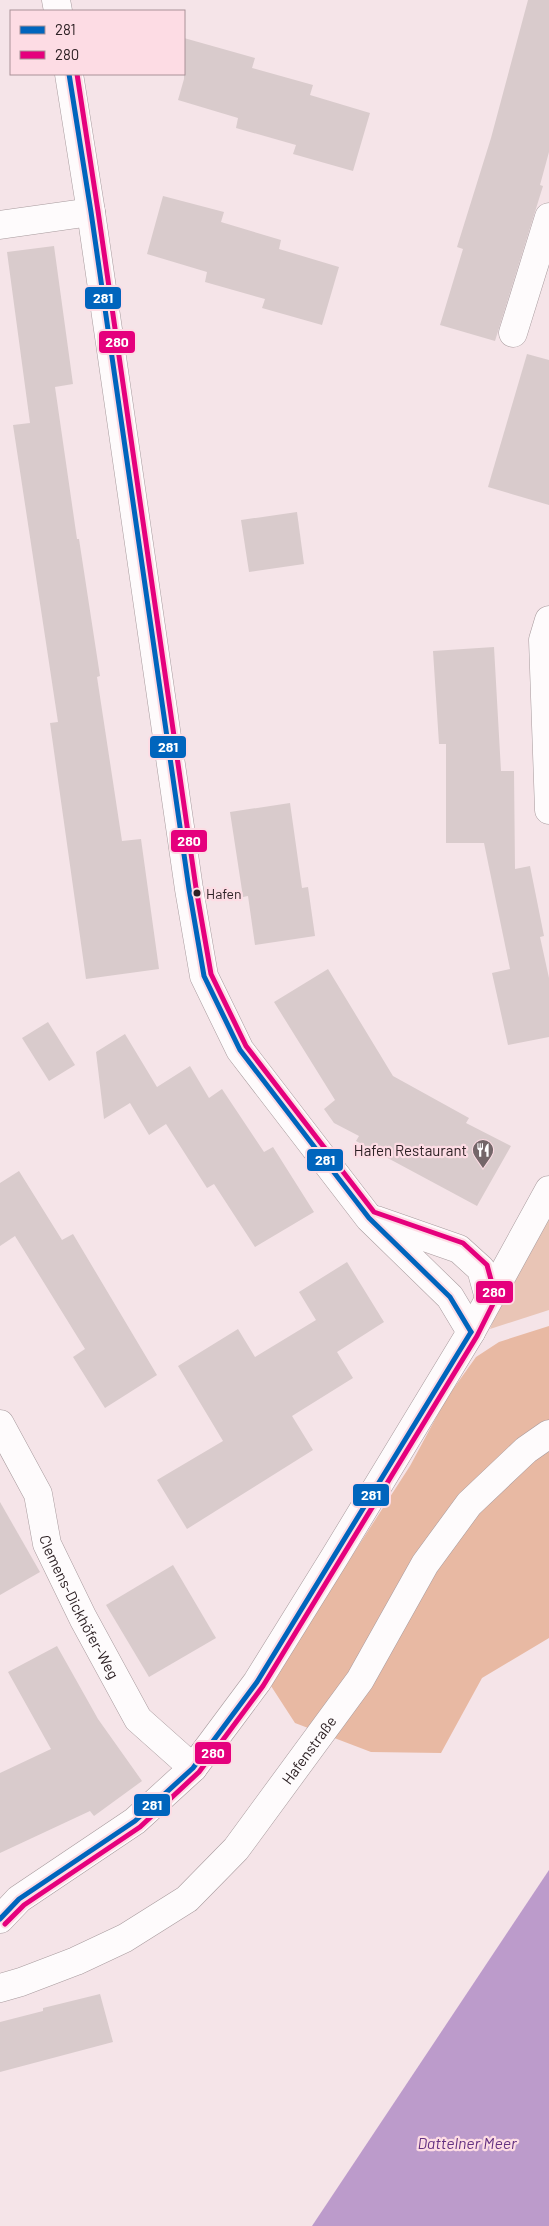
<svg xmlns="http://www.w3.org/2000/svg" width="549" height="2226" font-family="Barlow,sans-serif">
	<rect width="100%" height="100%" fill="#f5e4e8"/>
	<path fill="#e9c5b6" d="M 549,1205 L 549,1310 L 490,1329 L 507,1284 Z"/>
	<path fill="#e8b9a3" d="M 549,1326 L 549,1638 L 482,1678 L 441,1753 L 371,1752 L 295,1723 L 271,1686 L 322,1602 L 410,1466 L 446,1399 L 476,1357 L 499,1342 Z"/>
	<path fill="#bc9bcb" d="M 549,1870 L 549,2226 L 312,2226 Z"/>
	<g fill="#d9cbcc">
		<path d="M 528,0 L 549,0 L 549,152 L 540,185 L 543,186 L 495,341 L 440,325 L 463,249 L 457,247 L 491,138 Z"/>
		<path d="M 184,38 L 255,58 L 252,68 L 313,85 L 310,95 L 370,113 L 353,171 L 293,154 L 296,145 L 236,128 L 238,118 L 178,100 L 184,79 Z"/>
		<path d="M 163,196 L 224,212 L 221,222 L 281,240 L 279,249 L 339,267 L 322,325 L 262,308 L 265,299 L 205,282 L 207,272 L 147,254 Z"/>
		<path d="M 54,246 L 73,384 L 55,387 L 77,539 L 79,539 L 100,676 L 97,677 L 122,841 L 141,839 L 159,969 L 86,979 L 50,723 L 58,722 L 13,425 L 30,423 L 7,252 Z"/>
		<path d="M 527,354 L 549,360 L 549,505 L 488,487 Z"/>
		<path d="M 297,512 L 304,564 L 249,572 L 241,520 Z"/>
		<path d="M 494,647 L 501,771 L 514,771 L 515,869 L 530,866 L 544,936 L 540,937 L 549,978 L 549,1037 L 508,1045 L 492,973 L 510,969 L 484,843 L 446,843 L 446,744 L 439,744 L 433,651 Z"/>
		<path d="M 290,803 L 302,888 L 308,887 L 315,936 L 255,945 L 248,896 L 243,897 L 230,812 Z"/>
		<path d="M 328,969 L 393,1076 L 469,1118 L 466,1123 L 511,1146 L 477,1206 L 356,1141 L 359,1136 L 334,1123 L 324,1109 L 335,1100 L 274,1002 Z"/>
		<path d="M 48,1022 L 75,1065 L 49,1081 L 22,1038 Z"/>
		<path d="M 125,1034 L 157,1087 L 190,1066 L 209,1098 L 222,1089 L 264,1152 L 273,1147 L 314,1212 L 255,1247 L 214,1184 L 207,1188 L 166,1124 L 149,1135 L 130,1103 L 104,1119 L 96,1052 Z"/>
		<path d="M 19,1171 L 62,1240 L 73,1234 L 157,1375 L 105,1408 L 73,1357 L 85,1349 L 15,1236 L 0,1246 L 0,1183 Z"/>
		<path d="M 347,1262 L 384,1322 L 337,1352 L 353,1378 L 292,1416 L 313,1450 L 187,1529 L 157,1480 L 223,1441 L 178,1366 L 238,1329 L 255,1357 L 316,1320 L 299,1292 Z"/>
		<path d="M 0,1502 L 40,1572 L 0,1595 Z"/>
		<path d="M 173,1565 L 216,1638 L 149,1677 L 106,1605 Z"/>
		<path d="M 57,1646 L 98,1719 L 142,1781 L 94,1816 L 90,1811 L 0,1853 L 0,1773 L 51,1749 L 8,1672 Z"/>
		<path d="M 100,1994 L 113,2042 L 0,2072 L 0,2022 L 43,2011 L 43,2008 Z"/>
	</g>
	<g fill="none" stroke-linecap="round" stroke-linejoin="round">
		<g stroke="#a79a9d" stroke-width="29">
			<g id="minor">
				<path d="M 56,0 L 58,11"/>
				<path d="M 69,74 L 91,212 L 189,889 L 204,976 L 240,1050 L 369,1218 L 450,1297 L 471,1332"/>
				<path d="M 0,225 L 91,212"/>
				<path d="M 513,333 L 549,217"/>
				<path d="M 549,620 L 543,640 L 549,810"/>
				<path d="M 376,1220 L 459,1249 L 481,1269 L 489,1298"/>
				<path id="s1" d="M 0,1424 L 38,1494 L 47,1544 L 83,1618 L 138,1719 L 193,1768"/>
				<path d="M 0,1919 L 19,1899 L 135,1821 L 193,1768 L 257,1682 L 334,1558 L 471,1332 L 549,1190"/>
				<path id="s2" d="M 0,1988 L 21,1982 L 76,1961 L 125,1938 L 187,1899 L 236,1849 L 360,1680 L 425,1564 L 469,1504 L 526,1450 L 549,1434"/>
			</g>
		</g>
		<use href="#minor" stroke="#fefbfc" stroke-width="28"/>
		<g stroke="#fddce4" stroke-width="9">
			<g id="bus-1">
				<path d="M 69,74 L 91,212 L 189,889 L 204,976 L 240,1050 L 369,1218 L 450,1297 L 471,1332"/>
				<path d="M 0,1919 L 19,1899 L 135,1821 L 193,1768 L 257,1682 L 471,1332"/>
			</g>
		</g>
		<g stroke="#fddce4" stroke-width="9">
			<path id="bus-2" d="M 5,1924 L 24,1905 L 140,1827 L 199,1772 L 263,1686 L 477,1336 L 496,1298 L 487,1265 L 463,1243 L 374,1212 L 246,1046 L 211,974 L 196,888 L 98,211 L 77,74"/>
		</g>
		<use href="#bus-1" stroke="#0065bd" stroke-width="5"/>
		<use href="#bus-2" stroke="#e5007d" stroke-width="5"/>
	</g>
	<defs>
		<g id="restaurant-pin" transform="scale(1.125)"><path d="M0 17L-7.5 6A9.5 9.5 0 1 1 7.5 6Z" fill="#746669" stroke="#fddce4"/><path d="M-5-6h1v4h1v-4h1v4h1v-4h1v5L-1.5 .5V6h-2V.5L-5-1ZM5-6V6H3V1.5H1.5Q1.5-4 5-6Z" fill="#fff"/></g>
	</defs>
	<g fill-rule="evenodd">
		<use href="#restaurant-pin" x="483" y="1150"/>
	</g>
	<circle fill="#2e2225" stroke="#fddce4" stroke-width="2" cx="197" cy="893" r="4.5"/>
	<g text-anchor="middle" dominant-baseline="central" stroke-width="4.5" stroke-linejoin="round" paint-order="stroke">
		<g font-size="14" fill="#2e2225" stroke="#fddce4" text-anchor="start">
			<text x="206" y="893">Hafen</text>
		</g>
		<g font-size="15" fill="#2e2225" stroke="#fddce4" text-anchor="end">
			<text x="467" y="1150">Hafen Restaurant</text>
		</g>
		<g font-size="15" fill="#2e2225" stroke="#fddce4">
			<text stroke="none"><textPath href="#s1" startOffset="201">Clemens-Dickhöfer-Weg</textPath></text>
			<text stroke="none"><textPath href="#s2" startOffset="401">Hafenstraße</textPath></text>
		</g>
		<g font-size="16" font-style="italic" fill="#643181" stroke="#fddce4">
			<text x="467" y="2142">Dattelner Meer</text>
		</g>
	</g>
	<g stroke="#fddce4" stroke-width="2">
		<rect x="84" y="286" width="38" height="24" rx="5" fill="#0065bd"/>
		<rect x="98" y="330" width="38" height="24" rx="5" fill="#e5007d"/>
		<rect x="149" y="735" width="38" height="24" rx="5" fill="#0065bd"/>
		<rect x="170" y="829" width="38" height="24" rx="5" fill="#e5007d"/>
		<rect x="306" y="1148" width="38" height="24" rx="5" fill="#0065bd"/>
		<rect x="475" y="1280" width="39" height="24" rx="5" fill="#e5007d"/>
		<rect x="352" y="1483" width="38" height="24" rx="5" fill="#0065bd"/>
		<rect x="194" y="1741" width="38" height="24" rx="5" fill="#e5007d"/>
		<rect x="133" y="1793" width="38" height="24" rx="5" fill="#0065bd"/>
	</g>
	<g font-size="14" text-anchor="middle" font-weight="bold" fill="#fff">
		<text x="103" y="303">281</text>
		<text x="117" y="347">280</text>
		<text x="168" y="752">281</text>
		<text x="189" y="846">280</text>
		<text x="325" y="1165">281</text>
		<text x="494" y="1297">280</text>
		<text x="371" y="1500">281</text>
		<text x="213" y="1758">280</text>
		<text x="152" y="1810">281</text>
	</g>
	<rect x="10" y="10" width="175" height="65" fill="#fddce4" stroke="#aa9298"/>
	<rect x="20" y="26" width="25" height="8" fill="#0065bd" stroke="#aa9298"/>
	<text x="55" y="35" font-size="15" fill="#2e2225">281</text>
	<rect x="20" y="51" width="25" height="8" fill="#e5007d" stroke="#aa9298"/>
	<text x="55" y="60" font-size="15" fill="#2e2225">280</text>
</svg>
